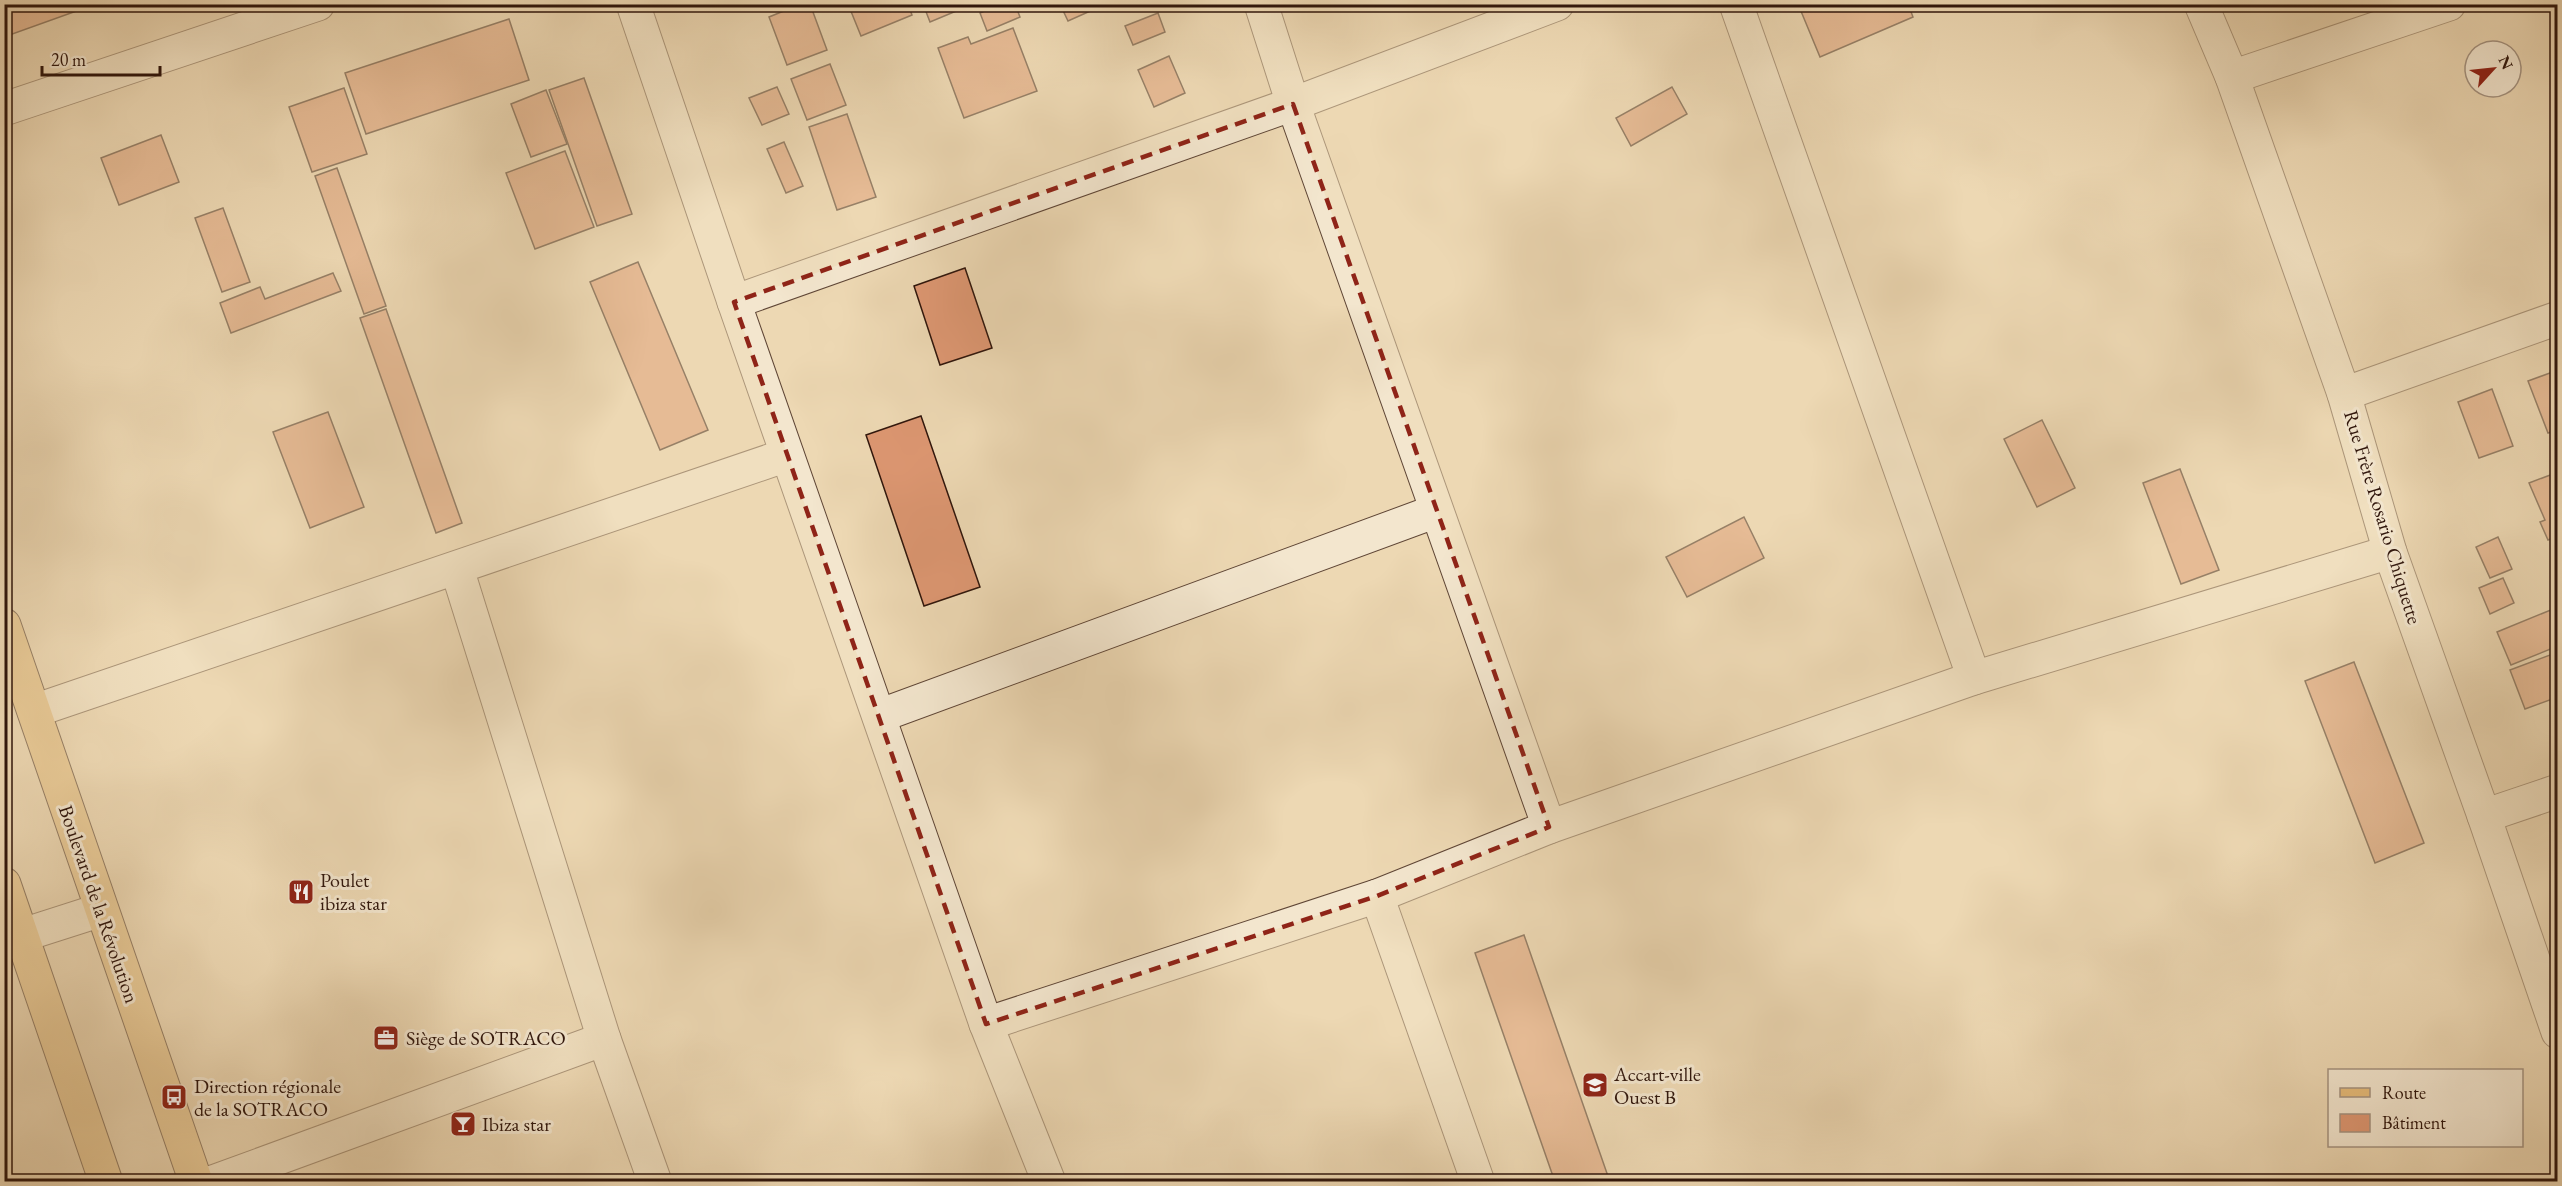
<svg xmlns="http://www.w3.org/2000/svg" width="2562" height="1186" font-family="'EB Garamond',serif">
	<rect width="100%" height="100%" fill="#edd8b3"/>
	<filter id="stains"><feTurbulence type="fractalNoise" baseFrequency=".00333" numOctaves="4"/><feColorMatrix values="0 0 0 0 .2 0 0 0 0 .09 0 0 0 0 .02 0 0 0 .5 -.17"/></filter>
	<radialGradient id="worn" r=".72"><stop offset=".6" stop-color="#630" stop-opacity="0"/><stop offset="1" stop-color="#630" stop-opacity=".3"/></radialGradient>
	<g fill="#dd9772" stroke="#30160c" stroke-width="1.5">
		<path d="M 4,4 L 96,4 L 4,37 Z"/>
		<path d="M 801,4 L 810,4 L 827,50 L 787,65 L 769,17 Z"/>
		<path d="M 848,4 L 908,4 L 912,15 L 861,36 Z"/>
		<path d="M 923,4 L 973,4 L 930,22 Z"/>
		<path d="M 1000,4 L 1015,4 L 1020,17 L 987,31 L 980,13 Z"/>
		<path d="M 1060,4 L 1106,4 L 1068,21 Z"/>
		<path d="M 1798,4 L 1908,4 L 1913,17 L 1820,57 Z"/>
		<path d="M 1158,13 L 1165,32 L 1133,45 L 1125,26 Z"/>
		<path d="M 509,19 L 529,80 L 366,134 L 345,73 Z"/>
		<path d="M 1013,28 L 1037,91 L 964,118 L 938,48 L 968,37 L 971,44 Z"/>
		<path d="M 1169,56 L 1185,93 L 1154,107 L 1138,70 Z"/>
		<path d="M 830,64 L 846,105 L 807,120 L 791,79 Z"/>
		<path d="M 584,78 L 632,214 L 597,226 L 549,90 Z"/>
		<path d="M 777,87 L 789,114 L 762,125 L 749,98 Z"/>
		<path d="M 1672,87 L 1687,114 L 1631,146 L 1616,118 Z"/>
		<path d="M 344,88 L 367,154 L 312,172 L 289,107 Z"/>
		<path d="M 546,90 L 567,144 L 531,157 L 511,104 Z"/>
		<path d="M 847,114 L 876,197 L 837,210 L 809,127 Z"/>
		<path d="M 161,135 L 179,182 L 119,205 L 101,158 Z"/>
		<path d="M 784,142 L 803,186 L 786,193 L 767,149 Z"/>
		<path d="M 565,151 L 594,227 L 535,249 L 506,173 Z"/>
		<path d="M 337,168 L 386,306 L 364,314 L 315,176 Z"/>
		<path d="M 223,208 L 250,282 L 222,292 L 195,218 Z"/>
		<path d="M 638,262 L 708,430 L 660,450 L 590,282 Z"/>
		<path d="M 965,268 L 992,348 L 940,365 L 914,286 Z"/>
		<path d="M 333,273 L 341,291 L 231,333 L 220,303 L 260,287 L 265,299 Z"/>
		<path d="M 386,309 L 462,523 L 436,533 L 360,318 Z"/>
		<path d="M 2558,370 L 2558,430 L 2548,433 L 2528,381 Z"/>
		<path d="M 2492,389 L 2513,446 L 2479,458 L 2458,402 Z"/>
		<path d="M 328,412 L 364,507 L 310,528 L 273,432 Z"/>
		<path d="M 921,416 L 980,587 L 924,606 L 866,435 Z"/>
		<path d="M 2042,420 L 2075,488 L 2037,507 L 2004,439 Z"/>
		<path d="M 2180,469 L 2219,570 L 2181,584 L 2143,483 Z"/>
		<path d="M 2558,472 L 2558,536 L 2548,540 L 2540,522 L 2545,520 L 2529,483 Z"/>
		<path d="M 1744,517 L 1764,558 L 1687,597 L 1666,557 Z"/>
		<path d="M 2498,537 L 2512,569 L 2490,578 L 2476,547 Z"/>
		<path d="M 2503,578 L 2514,603 L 2490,614 L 2479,588 Z"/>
		<path d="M 2558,607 L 2558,646 L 2511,665 L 2497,632 Z"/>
		<path d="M 2558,652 L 2558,697 L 2525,709 L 2510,670 Z"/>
		<path d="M 2354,662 L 2424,843 L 2375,863 L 2305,681 Z"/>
		<path d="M 1524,935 L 1610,1182 L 1555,1182 L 1475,953 Z"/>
	</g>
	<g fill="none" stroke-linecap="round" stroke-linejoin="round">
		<g stroke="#5f4636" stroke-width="35">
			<g id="minor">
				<path d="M 633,4 L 734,302 L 986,1024 L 1049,1182"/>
				<path d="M 1261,4 L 1293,104 L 1549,827"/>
				<path d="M 1736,4 L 1974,678"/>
				<path d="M 2201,4 L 2232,77 L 2344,394 L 2390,552 L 2484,816 L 2558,1032"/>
				<path d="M 2232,77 L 2449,4"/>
				<path d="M 4,109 L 318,4"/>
				<path d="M 734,302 L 1293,104 L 1557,4"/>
				<path d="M 2344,394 L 2558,318"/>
				<path d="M 457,569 L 604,1039 L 655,1182"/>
				<path d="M 34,711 L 787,455"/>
				<path d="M 879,716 L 1436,511"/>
				<path d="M 2484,816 L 2558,791"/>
				<path d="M 1377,896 L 1478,1182"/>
				<path d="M 4,941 L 101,910"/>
				<path d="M 986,1024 L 1377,896 L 1549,827 L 1974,678 L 2390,552"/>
				<path d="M 213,1182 L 604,1039"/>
			</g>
		</g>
		<g stroke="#30160c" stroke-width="35">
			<g id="major">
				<path d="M 4,625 L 196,1182"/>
				<path d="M 4,884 L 106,1182"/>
			</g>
		</g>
		<use href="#minor" stroke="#f3e6ce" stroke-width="33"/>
		<use href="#major" stroke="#e6bc7a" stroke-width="33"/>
	</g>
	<path d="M0 0H2562V1186H0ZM 1293,104 L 1549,827 L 1377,896 L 986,1024 L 734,302 Z" fill="#edd8b3" fill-opacity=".55" fill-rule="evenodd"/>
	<path fill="none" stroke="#8f2418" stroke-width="4.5" stroke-dasharray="12 8" stroke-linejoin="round" d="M 1293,104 L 1549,827 L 1377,896 L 986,1024 L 734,302 Z"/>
	<defs>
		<g id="restaurant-square" transform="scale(1.35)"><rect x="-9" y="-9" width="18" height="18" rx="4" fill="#8f2418" stroke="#f3e6ce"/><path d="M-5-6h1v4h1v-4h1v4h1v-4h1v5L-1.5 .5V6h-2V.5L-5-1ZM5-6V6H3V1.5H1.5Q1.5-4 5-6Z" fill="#fff"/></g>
		<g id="office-square" transform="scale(1.35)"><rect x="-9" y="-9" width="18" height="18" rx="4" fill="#8f2418" stroke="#f3e6ce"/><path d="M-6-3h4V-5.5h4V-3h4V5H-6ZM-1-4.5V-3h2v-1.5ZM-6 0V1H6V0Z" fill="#fff"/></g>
		<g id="school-square" transform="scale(1.35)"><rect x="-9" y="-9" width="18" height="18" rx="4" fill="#8f2418" stroke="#f3e6ce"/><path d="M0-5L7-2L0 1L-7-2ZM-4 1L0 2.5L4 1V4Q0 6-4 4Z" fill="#fff"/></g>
		<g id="bus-square" transform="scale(1.35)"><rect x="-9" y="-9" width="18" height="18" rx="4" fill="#8f2418" stroke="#f3e6ce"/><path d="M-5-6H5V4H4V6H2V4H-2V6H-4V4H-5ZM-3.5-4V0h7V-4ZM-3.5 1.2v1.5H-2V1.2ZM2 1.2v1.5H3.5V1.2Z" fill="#fff"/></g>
		<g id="bar-square" transform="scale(1.35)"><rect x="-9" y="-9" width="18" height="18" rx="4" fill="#8f2418" stroke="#f3e6ce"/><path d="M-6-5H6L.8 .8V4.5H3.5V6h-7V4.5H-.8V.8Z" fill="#fff"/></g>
	</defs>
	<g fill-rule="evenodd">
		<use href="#restaurant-square" x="301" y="892"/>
		<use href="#office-square" x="386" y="1038"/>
		<use href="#school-square" x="1595" y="1085"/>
		<use href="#bus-square" x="174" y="1097"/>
		<use href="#bar-square" x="463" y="1124"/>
	</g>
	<g text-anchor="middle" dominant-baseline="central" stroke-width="6" stroke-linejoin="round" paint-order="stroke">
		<g font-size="20" fill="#30160c" stroke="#f3e6ce">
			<text transform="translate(2383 517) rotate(73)">Rue Frère Rosario Chiquette</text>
			<text transform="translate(99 904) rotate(71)">Boulevard de la Révolution</text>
		</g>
		<g font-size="20" fill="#30160c" stroke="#f3e6ce" text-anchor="start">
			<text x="320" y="880">Poulet<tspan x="320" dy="23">ibiza star</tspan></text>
			<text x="406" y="1038">Siège de SOTRACO</text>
			<text x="1614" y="1074">Accart-ville<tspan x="1614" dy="23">Ouest B</tspan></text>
			<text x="194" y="1086">Direction régionale<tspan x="194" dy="23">de la SOTRACO</tspan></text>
			<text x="482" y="1124">Ibiza star</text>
		</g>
	</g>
	<rect width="2562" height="1186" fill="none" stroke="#edd8b3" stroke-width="24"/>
	<rect x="6" y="6" width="2550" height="1174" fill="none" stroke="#30160c" stroke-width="3"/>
	<rect x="12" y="12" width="2538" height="1162" fill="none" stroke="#30160c" stroke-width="1.5"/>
	<rect x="2328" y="1069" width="195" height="78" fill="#f3e6ce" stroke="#a59380" stroke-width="1.5"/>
	<rect x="2340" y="1088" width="30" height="9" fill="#e6bc7a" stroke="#a59380" stroke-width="1.5"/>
	<text x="2382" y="1099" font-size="18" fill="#30160c">Route</text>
	<rect x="2340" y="1114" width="30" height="18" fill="#dd9772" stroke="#a59380" stroke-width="1.5"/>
	<text x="2382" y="1129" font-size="18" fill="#30160c">Bâtiment</text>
	<g transform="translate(2493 69) rotate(63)"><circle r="28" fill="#f3e6ce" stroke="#a59380" stroke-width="1.5"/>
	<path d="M0-4.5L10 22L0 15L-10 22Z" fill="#8f2418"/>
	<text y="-9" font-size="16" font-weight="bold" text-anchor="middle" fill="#30160c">N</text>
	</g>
	<path d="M42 66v9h118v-9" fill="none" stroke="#30160c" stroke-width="3"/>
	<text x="51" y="66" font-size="18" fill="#30160c" stroke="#f3e6ce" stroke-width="4.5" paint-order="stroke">20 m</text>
	<rect width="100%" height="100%" filter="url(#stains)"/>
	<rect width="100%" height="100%" fill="url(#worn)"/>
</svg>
